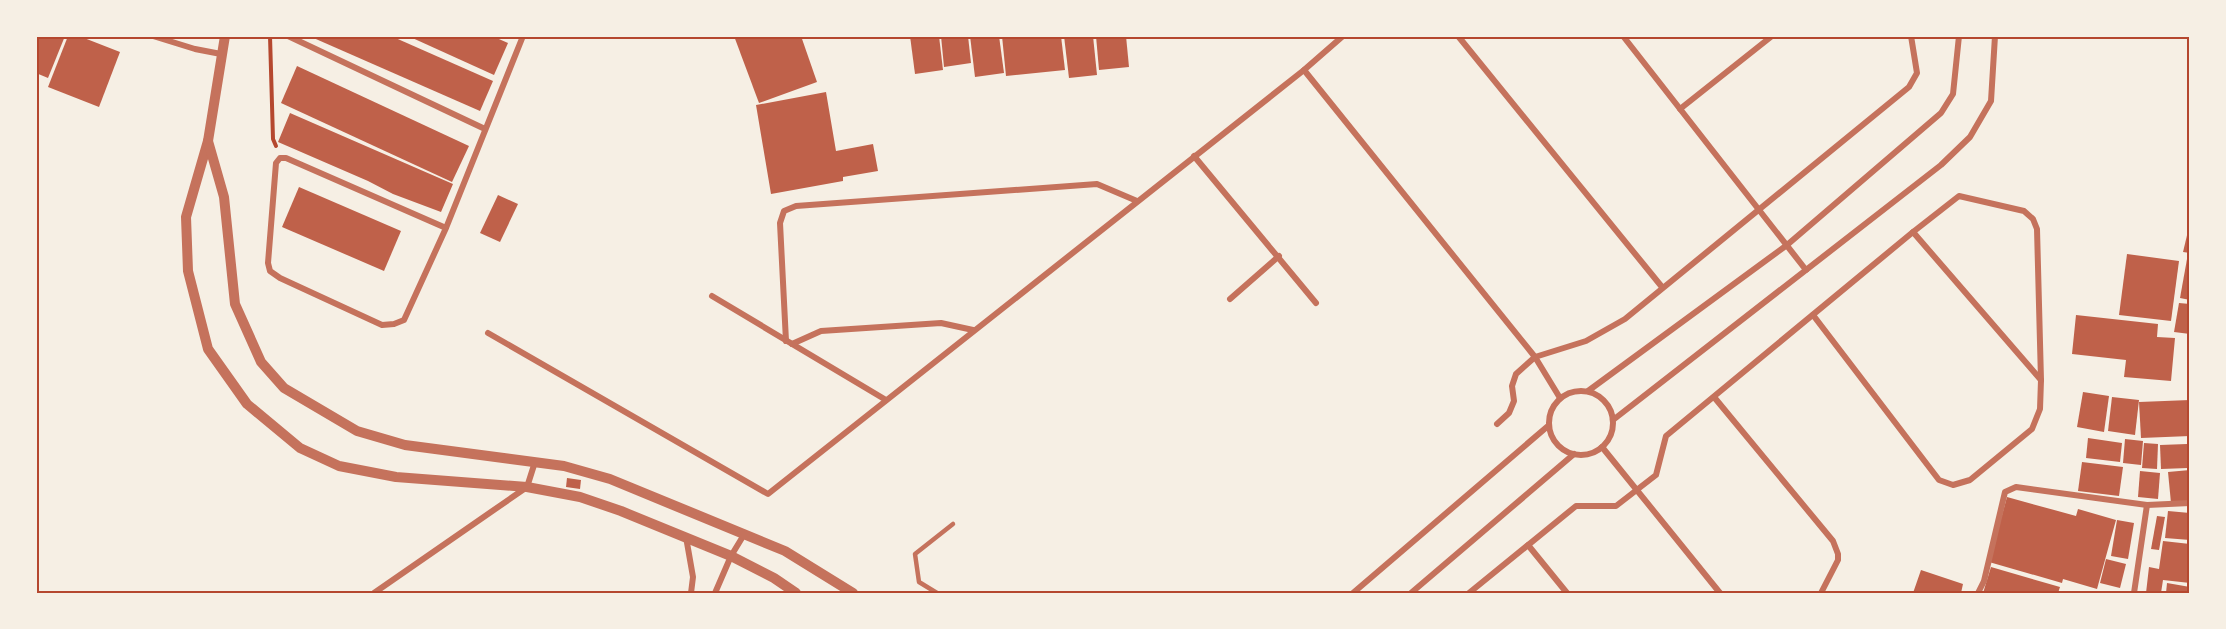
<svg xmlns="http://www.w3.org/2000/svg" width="2226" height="629" font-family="'Exo 2',sans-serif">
	<rect width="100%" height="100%" fill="#f6efe4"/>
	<g fill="#bf614a">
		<path d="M 36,36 L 65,36 L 48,78 L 36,73 Z"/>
		<path d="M 68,36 L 79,36 L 120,52 L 99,107 L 48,87 Z"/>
		<path d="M 309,36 L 391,36 L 493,81 L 480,111 Z"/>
		<path d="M 408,36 L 492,36 L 508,43 L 494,75 Z"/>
		<path d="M 734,36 L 801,36 L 817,82 L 759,103 Z"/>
		<path d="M 910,36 L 939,36 L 943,70 L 915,74 Z"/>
		<path d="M 941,36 L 968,36 L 971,63 L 944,67 Z"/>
		<path d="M 970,36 L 999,36 L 1004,73 L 975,77 Z"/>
		<path d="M 1002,36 L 1061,36 L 1065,70 L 1006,76 Z"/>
		<path d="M 1064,36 L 1093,36 L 1097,75 L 1069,78 Z"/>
		<path d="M 1096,36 L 1126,36 L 1129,67 L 1099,70 Z"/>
		<path d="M 297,66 L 469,146 L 452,182 L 281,103 Z"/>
		<path d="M 826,92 L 836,151 L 873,144 L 878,171 L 843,177 L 843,181 L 771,194 L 756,105 Z"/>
		<path d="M 290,113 L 453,184 L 441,212 L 393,194 L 368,181 L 278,142 Z"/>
		<path d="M 299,187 L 401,231 L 384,271 L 282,227 Z"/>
		<path d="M 498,195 L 518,204 L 500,242 L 480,233 Z"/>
		<path d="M 2189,227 L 2190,227 L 2190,253 L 2183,252 Z"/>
		<path d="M 2127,254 L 2179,261 L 2171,321 L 2119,315 Z"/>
		<path d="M 2187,259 L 2190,260 L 2190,300 L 2180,298 Z"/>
		<path d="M 2179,303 L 2190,304 L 2190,334 L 2174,332 Z"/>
		<path d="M 2076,315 L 2158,324 L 2157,337 L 2175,338 L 2171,381 L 2124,377 L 2126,360 L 2072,354 Z"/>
		<path d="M 2083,392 L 2109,396 L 2104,432 L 2077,427 Z"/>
		<path d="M 2112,397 L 2139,400 L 2135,435 L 2108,431 Z"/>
		<path d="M 2190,400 L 2190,436 L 2141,438 L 2139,402 Z"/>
		<path d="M 2088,438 L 2122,443 L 2120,462 L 2086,458 Z"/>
		<path d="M 2125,439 L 2143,441 L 2141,465 L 2123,463 Z"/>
		<path d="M 2144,443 L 2158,444 L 2157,469 L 2142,468 Z"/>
		<path d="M 2187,444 L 2188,468 L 2161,469 L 2160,445 Z"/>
		<path d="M 2082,462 L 2123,467 L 2119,496 L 2078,491 Z"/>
		<path d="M 2190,470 L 2190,502 L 2171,503 L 2168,472 Z"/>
		<path d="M 2140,471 L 2160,473 L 2158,499 L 2138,497 Z"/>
		<path d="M 567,478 L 581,480 L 580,489 L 566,487 Z"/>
		<path d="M 2007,497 L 2076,516 L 2078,509 L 2116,520 L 2097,589 L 2063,579 L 2062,583 L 1989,562 Z"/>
		<path d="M 2168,511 L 2190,513 L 2190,540 L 2165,538 Z"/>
		<path d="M 2157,516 L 2165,517 L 2159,550 L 2151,549 Z"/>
		<path d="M 2117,520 L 2134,523 L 2128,559 L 2111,556 Z"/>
		<path d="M 2163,541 L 2190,544 L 2190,583 L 2163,580 L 2161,593 L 2146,593 L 2149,567 L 2159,569 Z"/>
		<path d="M 2106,559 L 2126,564 L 2120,588 L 2100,583 Z"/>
		<path d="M 1991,567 L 2060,587 L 2058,593 L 1983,593 Z"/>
		<path d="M 1921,570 L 1963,584 L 1961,593 L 1913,593 Z"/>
		<path d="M 2167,583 L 2190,587 L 2189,593 L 2166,593 Z"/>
	</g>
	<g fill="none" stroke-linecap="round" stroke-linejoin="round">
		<path stroke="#b5482f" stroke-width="4" d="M 270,36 L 273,139 L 276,146"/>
		<path stroke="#c5725c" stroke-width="4.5" d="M 937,593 L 919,582 L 915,554 L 953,524"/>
		<g stroke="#c5725c" stroke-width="6">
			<path d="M 153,36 L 195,49 L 221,54"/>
			<path d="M 288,36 L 485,129"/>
			<path d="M 1458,36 L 1662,287"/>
			<path d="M 1623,36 L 1806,270"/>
			<path d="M 1304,70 L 1535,357 L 1560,398"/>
			<path d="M 1680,109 L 1772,36"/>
			<path d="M 1194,156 L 1316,303"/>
			<path d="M 446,228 L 286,158 L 280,158 L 276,163 L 268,263 L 270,271 L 280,278 L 382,325 L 394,324 L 404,320 L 446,228 L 523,36"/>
			<path d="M 712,296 L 886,400"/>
			<path d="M 1230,299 L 1279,256"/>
			<path d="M 1813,315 L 1939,480 L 1953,485 L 1970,480 L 2032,429 L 2040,409 L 2041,380 L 1913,232"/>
			<path d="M 488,333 L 768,494 L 1304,70 L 1343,36"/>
			<path d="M 786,341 L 780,223 L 784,211 L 796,206 L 1097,184 L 1137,201"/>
			<path d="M 792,344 L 821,331 L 941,323 L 973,330"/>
			<circle cx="1581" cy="423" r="32"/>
			<path d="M 1588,391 L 1787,245 L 1941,113 L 1953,94 L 1959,36"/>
			<path d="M 1714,397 L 1833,541 L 1838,554 L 1838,560 L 1821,593"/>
			<path d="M 1613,420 L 1941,165 L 1970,137 L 1991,101 L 1995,36"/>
			<path d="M 1497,424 L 1509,413 L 1514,401 L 1512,386 L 1516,374 L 1535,357 L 1586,341 L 1625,319 L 1909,87 L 1917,73 L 1911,36"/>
			<path d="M 1602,447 L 1720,593"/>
			<path d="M 686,537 L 693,577 L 691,593"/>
			<path d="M 1528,545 L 1567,593"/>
			<path d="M 374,593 L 527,487 L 535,462"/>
			<path d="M 715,593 L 731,556 L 745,533"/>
			<path d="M 1353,593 L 1548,426"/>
			<path d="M 1411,593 L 1574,454"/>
			<path d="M 1469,593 L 1576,506 L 1616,506 L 1656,475 L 1666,436 L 1913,232 L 1959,196 L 2024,211 L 2033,219 L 2037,229 L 2041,380"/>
			<path d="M 1978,593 L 1984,581 L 2005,492 L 2016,487 L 2147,505 L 2190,503"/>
			<path d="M 2134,593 L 2147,505"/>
		</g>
		<g stroke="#c5725c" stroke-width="10">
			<path d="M 225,36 L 208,141 L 186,217 L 188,271 L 208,349 L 247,404 L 300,448 L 339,466 L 396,477 L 527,487 L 580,497 L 621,511 L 731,556 L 774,578 L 796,593"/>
			<path d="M 208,141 L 224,197 L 235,304 L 261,362 L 284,388 L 357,431 L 405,445 L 564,466 L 610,479 L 785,551 L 853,593"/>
		</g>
	</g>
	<rect width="2226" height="629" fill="none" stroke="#f6efe4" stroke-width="75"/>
	<rect x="38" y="38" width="2150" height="554" fill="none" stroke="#b5482f" stroke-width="2"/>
</svg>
